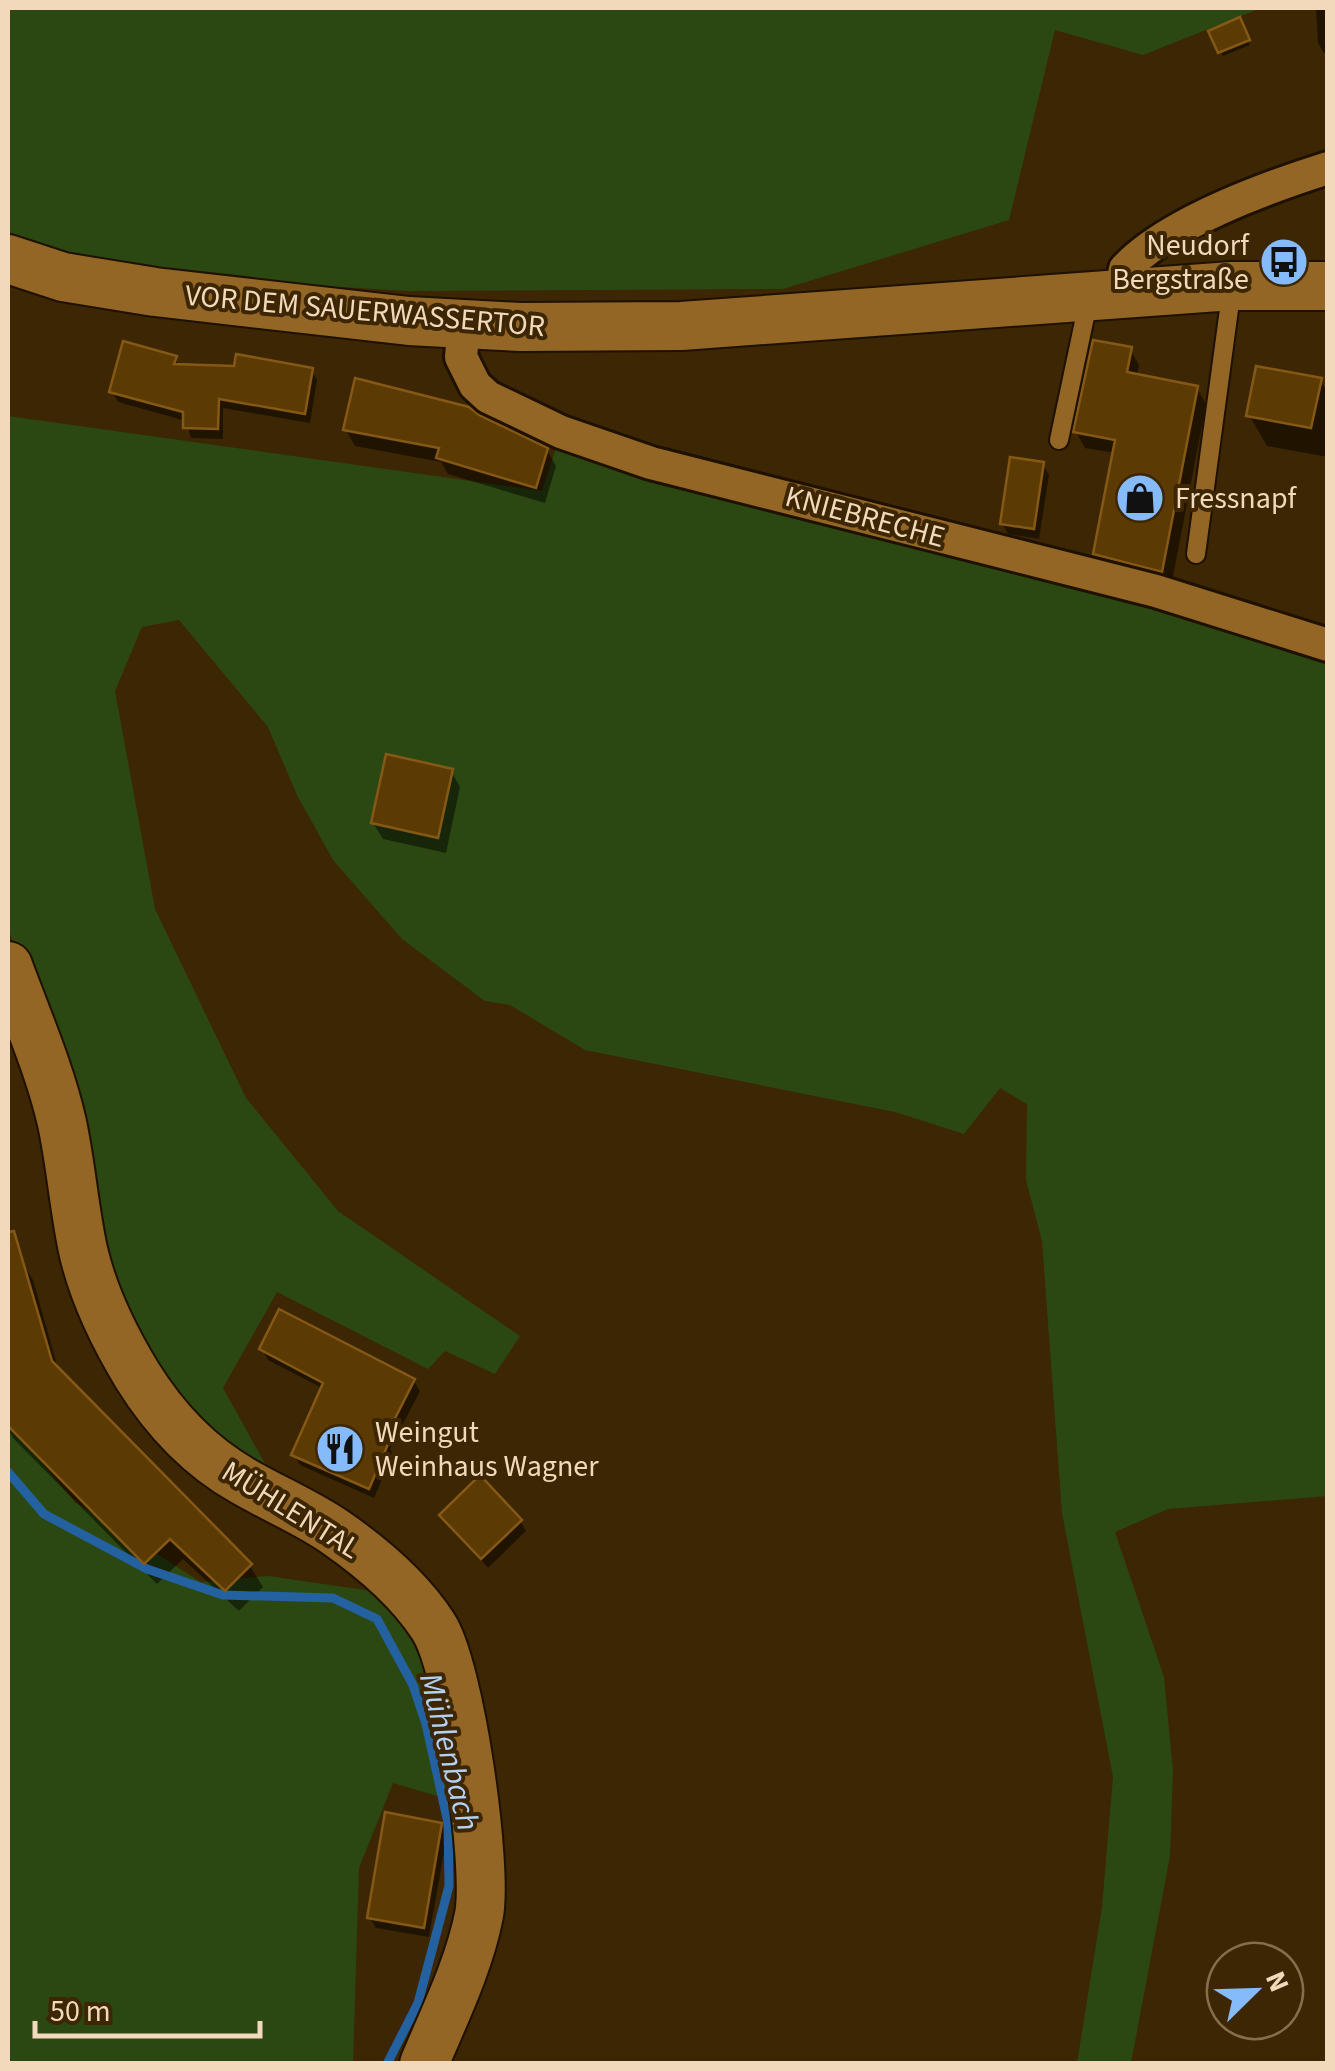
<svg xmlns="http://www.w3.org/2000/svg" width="1335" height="2071" font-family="'Source Sans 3',sans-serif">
	<rect width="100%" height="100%" fill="#3d2603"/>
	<g fill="#2c4812">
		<path d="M 8,8 L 1261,8 L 1143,55 L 1055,30 L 1009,220 L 783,289 L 408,291 L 124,274 L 8,232 Z"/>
		<path d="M 8,416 L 542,491 L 560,436 L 1327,654 L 1327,1496 L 1168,1509 L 1115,1532 L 1164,1677 L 1173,1771 L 1170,1856 L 1131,2063 L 1077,2063 L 1102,1907 L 1113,1777 L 1062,1513 L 1042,1241 L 1026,1180 L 1027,1104 L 1000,1088 L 964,1134 L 895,1112 L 585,1050 L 510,1005 L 485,1001 L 402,939 L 333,860 L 297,795 L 268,727 L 179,620 L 142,627 L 115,691 L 155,909 L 246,1098 L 338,1211 L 520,1336 L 495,1374 L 445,1351 L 428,1369 L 277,1292 L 223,1388 L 272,1476 L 223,1447 L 165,1383 L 115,1295 L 8,926 Z"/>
		<path d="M 8,1423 L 75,1502 L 201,1582 L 268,1576 L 386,1593 L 416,1625 L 461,1803 L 393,1783 L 359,1868 L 353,2063 L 8,2063 Z"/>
	</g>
	<g fill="#0007">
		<path d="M 1316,8 L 1328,8 L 1328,53 L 1324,53 L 1318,43 Z"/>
		<path d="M 1238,20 L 1250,45 L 1223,56 L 1211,32 Z"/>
		<path d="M 1130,349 L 1139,365 L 1137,376 L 1197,388 L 1206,404 L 1171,587 L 1105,570 L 1095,554 L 1115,453 L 1085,448 L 1076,432 Z"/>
		<path d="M 175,358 L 180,367 L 311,370 L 317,380 L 310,423 L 223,408 L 223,439 L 191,438 L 186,421 L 118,402 L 112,391 Z"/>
		<path d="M 1320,380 L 1328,393 L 1328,457 L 1267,446 L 1249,415 Z"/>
		<path d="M 478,417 L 547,450 L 556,466 L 545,503 L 448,474 L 441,462 L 355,446 L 346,430 Z"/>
		<path d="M 1043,465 L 1049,475 L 1039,539 L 1008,534 L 1002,523 Z"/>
		<path d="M 451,771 L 460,787 L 446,853 L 383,839 L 373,823 Z"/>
		<path d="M 20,1259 L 33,1280 L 59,1372 L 250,1566 L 263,1587 L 239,1611 L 183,1559 L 157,1584 L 13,1438 L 8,1428 L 8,1263 Z"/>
		<path d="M 262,1349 L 414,1381 L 420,1391 L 390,1449 L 393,1454 L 374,1498 L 300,1465 L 294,1455 L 324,1389 L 268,1360 Z"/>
		<path d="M 442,1515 L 520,1521 L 526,1531 L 488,1568 Z"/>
		<path d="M 441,1825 L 447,1835 L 429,1937 L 376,1928 L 370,1918 Z"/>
	</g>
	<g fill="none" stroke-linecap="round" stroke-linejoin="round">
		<path stroke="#2461a1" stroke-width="9" d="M 8,1472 L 44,1514 L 147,1569 L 223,1595 L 333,1598 L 377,1619 L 413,1685 L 426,1724 L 448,1823 L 449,1886 L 418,2003 L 387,2064"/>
	</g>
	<g fill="#5b3a04" stroke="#855915" stroke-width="2.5">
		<path d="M 1240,17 L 1250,40 L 1218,53 L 1208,31 Z"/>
		<path d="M 1093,340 L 1132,347 L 1127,372 L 1198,386 L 1162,572 L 1093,554 L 1115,440 L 1073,432 Z"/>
		<path d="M 123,341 L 177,356 L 174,364 L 234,366 L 236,354 L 313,368 L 305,414 L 219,399 L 218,429 L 183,428 L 183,412 L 109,392 Z"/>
		<path d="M 1256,366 L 1322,378 L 1311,428 L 1246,416 Z"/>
		<path d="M 355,378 L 469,407 L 479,415 L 548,448 L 536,488 L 436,458 L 439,448 L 343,430 Z"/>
		<path d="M 1010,457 L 1044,462 L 1034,529 L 1000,524 Z"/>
		<path d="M 386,754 L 453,769 L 438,838 L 371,823 Z"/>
		<path d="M 14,1231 L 52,1361 L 252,1564 L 225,1591 L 170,1539 L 144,1564 L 8,1426 L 8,1232 Z"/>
		<path d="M 279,1309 L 415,1379 L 384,1440 L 389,1442 L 369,1489 L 291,1455 L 323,1383 L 259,1349 Z"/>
		<path d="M 480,1475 L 522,1520 L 481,1559 L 439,1515 Z"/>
		<path d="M 385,1812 L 442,1823 L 424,1928 L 367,1918 Z"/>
	</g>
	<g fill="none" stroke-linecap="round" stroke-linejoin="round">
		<g stroke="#1e1101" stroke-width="22">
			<g id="lane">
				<path d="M 1059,440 L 1089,298"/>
				<path d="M 1196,554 L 1232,287"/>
			</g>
		</g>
		<g stroke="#1e1101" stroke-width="38">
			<g id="street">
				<path d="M 1120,295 L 1125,269 C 1168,223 1268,187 1328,168"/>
				<path d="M 464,324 L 461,357 L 475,385 L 488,397 L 561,432 L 651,463 L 1156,591 L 1328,645"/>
			</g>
		</g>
		<g stroke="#1e1101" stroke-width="52">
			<g id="secondary">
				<path d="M 8,259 L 63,277 L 155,292 L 409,321 L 520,327 L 681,326 L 1232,286 L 1328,286"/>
				<path d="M 8,966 C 27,1018 50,1070 62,1123 C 71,1165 74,1208 83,1250 C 93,1294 114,1337 137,1375 C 163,1417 199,1456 243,1481 C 274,1499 306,1512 335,1532 C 371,1557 409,1589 433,1626 C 460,1666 488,1866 479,1915 C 469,1966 444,2016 424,2064"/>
			</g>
		</g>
		<use href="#lane" stroke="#936626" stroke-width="18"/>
		<use href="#street" stroke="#936626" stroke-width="32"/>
		<use href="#secondary" stroke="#936626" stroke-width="48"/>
	</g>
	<defs>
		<g id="bus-disc" transform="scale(2.5)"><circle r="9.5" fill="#85bbfb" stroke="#3d2603"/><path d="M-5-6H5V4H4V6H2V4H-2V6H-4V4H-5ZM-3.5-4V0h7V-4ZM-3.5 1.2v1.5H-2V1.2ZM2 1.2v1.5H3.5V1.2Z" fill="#111"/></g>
		<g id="shop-disc" transform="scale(2.5)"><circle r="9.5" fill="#85bbfb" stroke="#3d2603"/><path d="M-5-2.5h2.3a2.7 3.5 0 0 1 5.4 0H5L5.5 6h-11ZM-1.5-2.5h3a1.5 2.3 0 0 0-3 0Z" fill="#111"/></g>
		<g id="restaurant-disc" transform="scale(2.5)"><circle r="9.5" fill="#85bbfb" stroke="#3d2603"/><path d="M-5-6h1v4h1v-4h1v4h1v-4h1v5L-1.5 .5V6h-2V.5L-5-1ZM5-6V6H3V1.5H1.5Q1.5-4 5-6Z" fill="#111"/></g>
	</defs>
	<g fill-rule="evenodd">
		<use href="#bus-disc" x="1284" y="262"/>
		<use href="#shop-disc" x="1140" y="498"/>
		<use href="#restaurant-disc" x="340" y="1449"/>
	</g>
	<g text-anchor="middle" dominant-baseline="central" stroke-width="8" stroke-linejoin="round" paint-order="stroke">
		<g font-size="30" fill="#f2d9bb" stroke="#3d2603" text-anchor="start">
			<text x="1249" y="245" text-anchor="end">Neudorf<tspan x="1249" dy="34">Bergstraße</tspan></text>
			<text x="1175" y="498">Fressnapf</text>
			<text x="375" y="1432">Weingut<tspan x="375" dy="34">Weinhaus Wagner</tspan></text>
		</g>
		<g font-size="30" fill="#f2d9bb" stroke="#3d2603">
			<text transform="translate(365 311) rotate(5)">VOR DEM SAUERWASSERTOR</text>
			<text transform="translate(865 517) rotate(15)">KNIEBRECHE</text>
			<text transform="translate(291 1510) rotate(32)">MÜHLENTAL</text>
		</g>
		<g font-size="32" font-style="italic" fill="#b3d1f5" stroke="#3d2603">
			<text transform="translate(449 1752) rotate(76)">Mühlenbach</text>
		</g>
	</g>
	<rect width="1335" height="2071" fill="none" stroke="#f2d9bb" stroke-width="20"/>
	<g transform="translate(1255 1991) rotate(67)"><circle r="48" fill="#3d2603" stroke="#856e4d" stroke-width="2.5"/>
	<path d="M0-8L18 38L0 25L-18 38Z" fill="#85bbfb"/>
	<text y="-15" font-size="28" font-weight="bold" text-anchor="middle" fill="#f2d9bb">N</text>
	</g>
	<path d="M35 2021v15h225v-15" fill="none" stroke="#f2d9bb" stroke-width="5"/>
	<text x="50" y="2021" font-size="30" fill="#f2d9bb" stroke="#3d2603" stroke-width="8" paint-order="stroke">50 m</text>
</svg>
